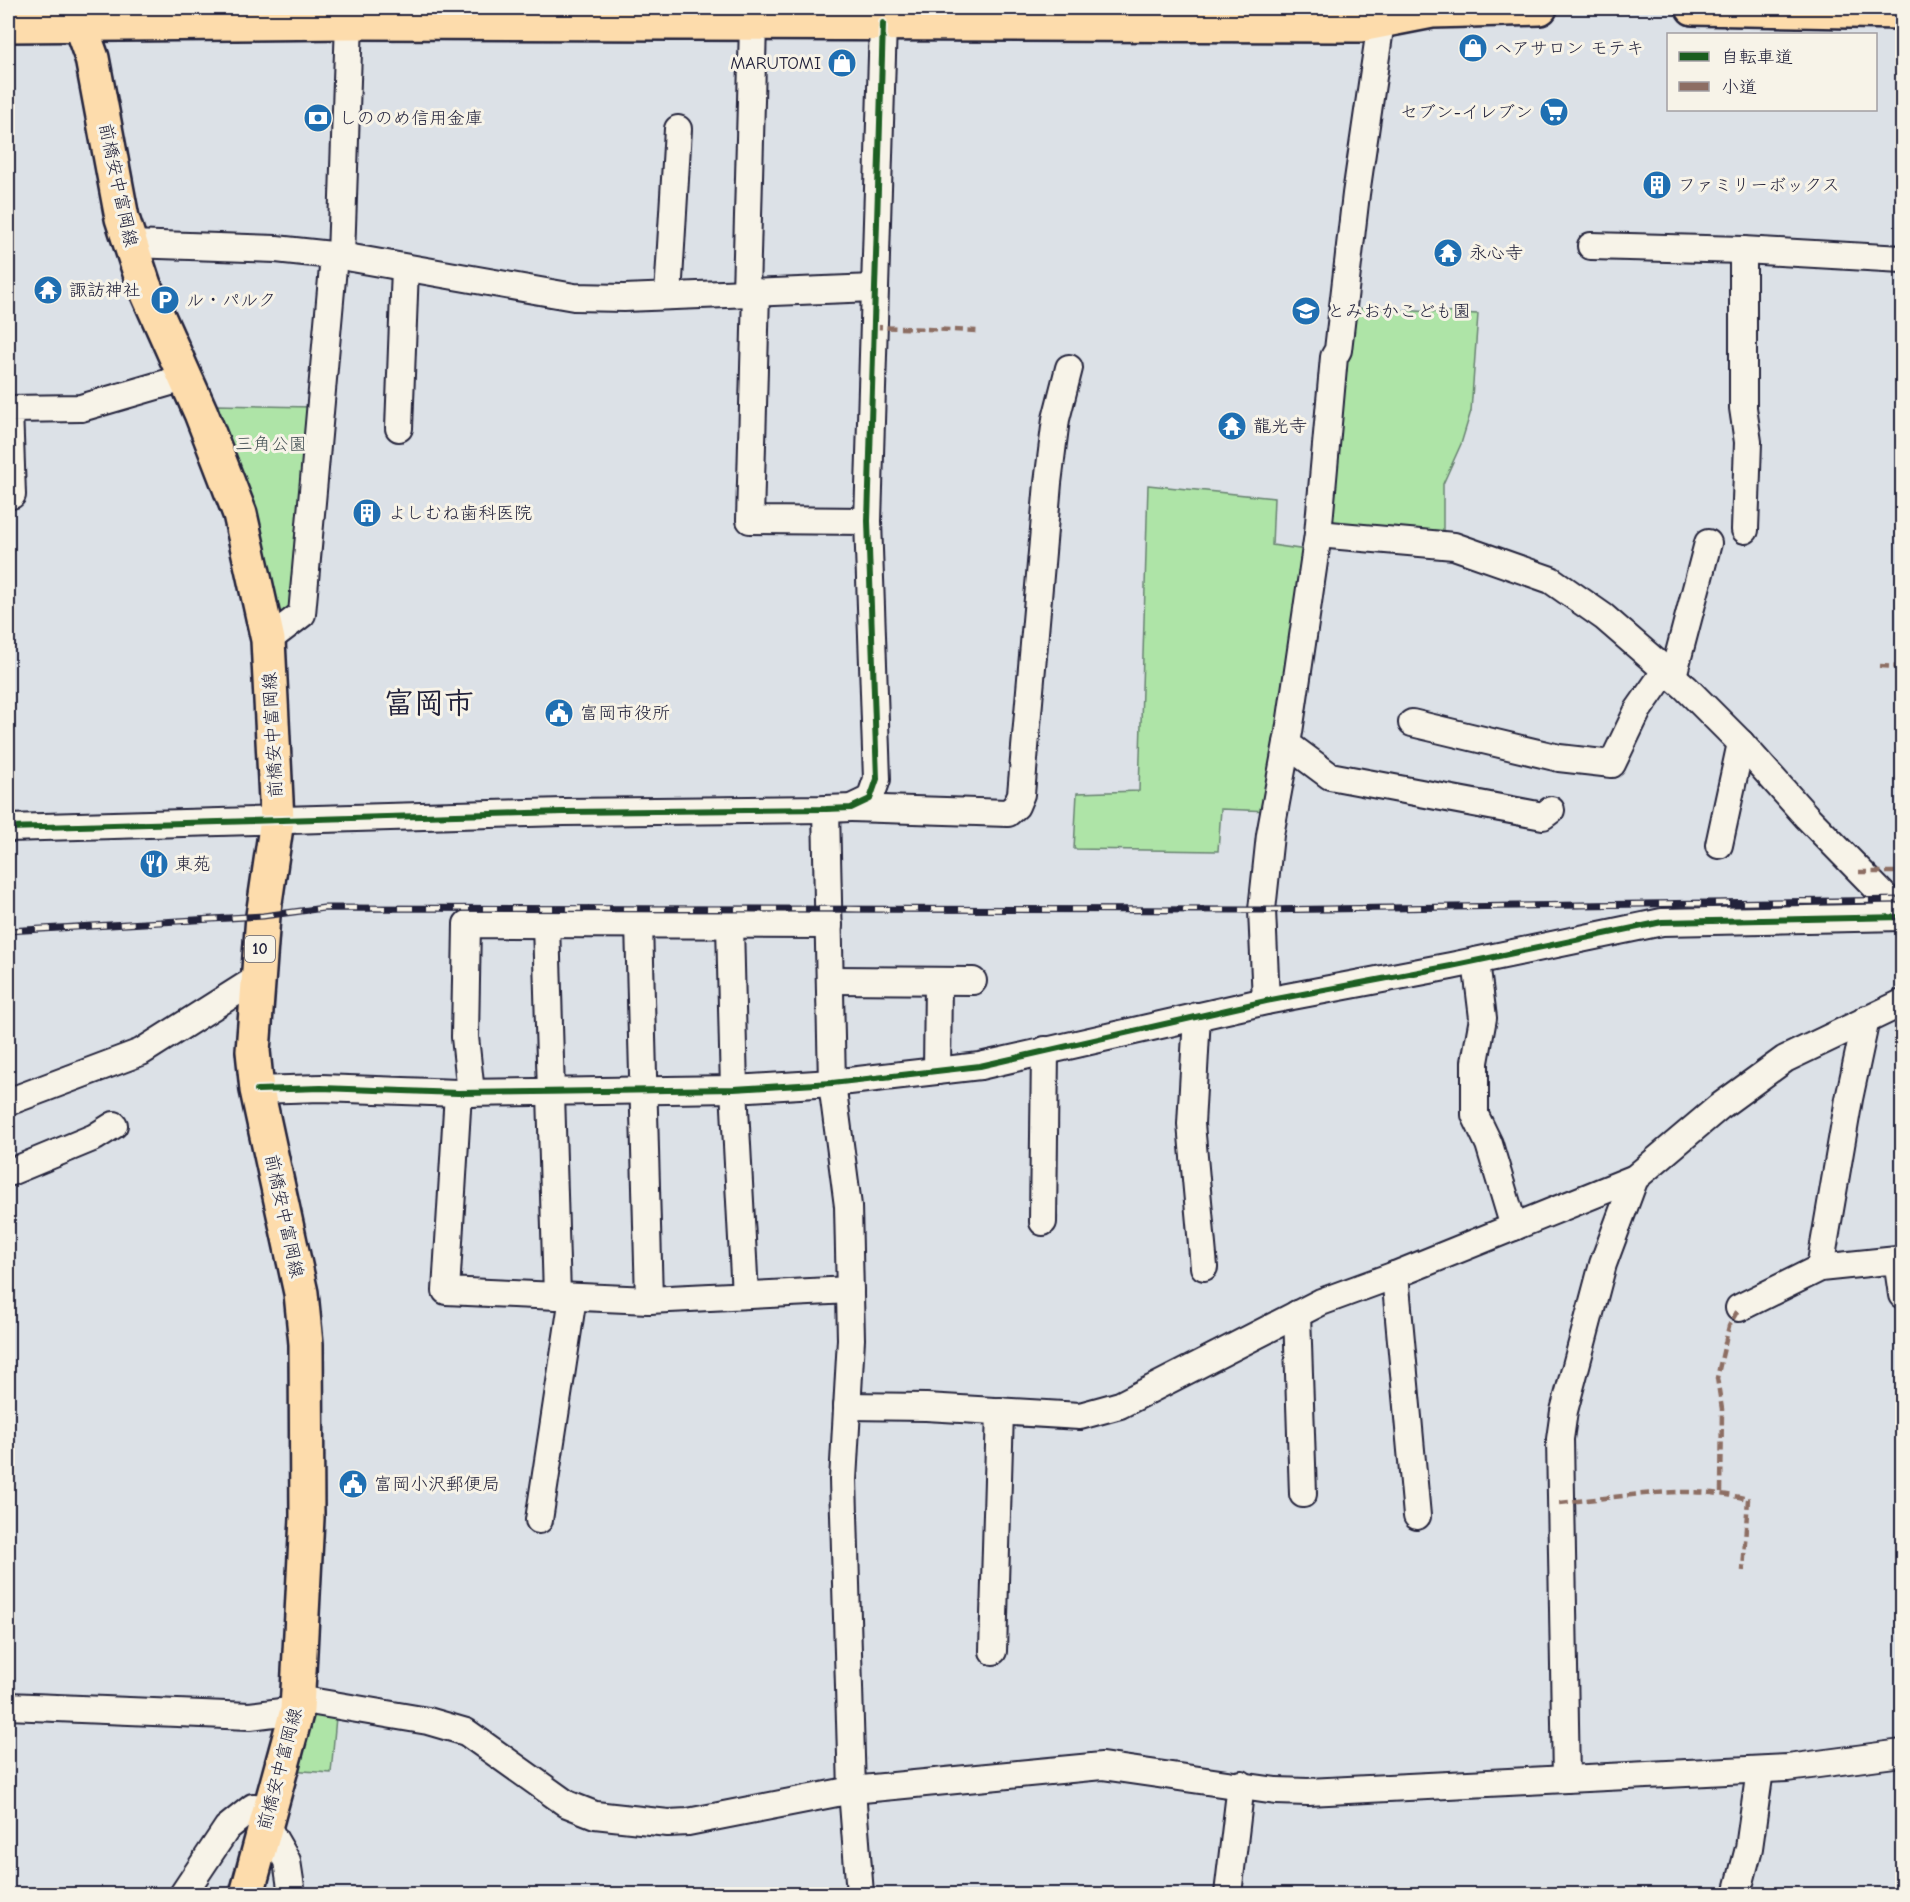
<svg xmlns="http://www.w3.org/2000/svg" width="1910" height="1902" font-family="'Comic Neue','Klee One',sans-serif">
	<rect width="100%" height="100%" fill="#dce1e7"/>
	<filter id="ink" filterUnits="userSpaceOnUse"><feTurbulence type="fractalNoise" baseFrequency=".0167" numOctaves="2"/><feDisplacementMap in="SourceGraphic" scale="12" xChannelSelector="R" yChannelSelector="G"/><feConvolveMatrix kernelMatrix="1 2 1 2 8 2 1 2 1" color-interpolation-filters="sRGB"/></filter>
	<g filter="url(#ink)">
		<g fill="#aee4a7" stroke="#688371" stroke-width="1.5">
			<path d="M 1351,308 L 1478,314 L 1471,411 L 1461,444 L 1443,484 L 1443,536 L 1327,525 Z"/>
			<path d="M 216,405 L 311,407 L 298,605 L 281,616 L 275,610 L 261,536 L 238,460 Z"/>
			<path d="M 1148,485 L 1274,498 L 1272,545 L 1306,550 L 1270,811 L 1221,809 L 1218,851 L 1074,849 L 1077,793 L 1139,791 Z"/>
			<path d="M 307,1714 L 336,1717 L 331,1773 L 290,1770 Z"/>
		</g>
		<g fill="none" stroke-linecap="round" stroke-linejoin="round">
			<g stroke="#22223b" stroke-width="30">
				<g id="minor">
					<path d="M 130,244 L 276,249 L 341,256 L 574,297 L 624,298 L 874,288"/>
					<path d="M 1591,246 L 1743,250 L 1902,259"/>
					<path d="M 1743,250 L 1743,408 L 1748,442 L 1745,530"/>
					<path d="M 341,256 L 349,22"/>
					<path d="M 756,292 L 750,520 L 868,521"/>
					<path d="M 746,293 L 753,24"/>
					<path d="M 668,296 L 678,129"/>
					<path d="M 399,428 L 405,268"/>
					<path d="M 8,495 L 12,495 L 9,409 L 81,408 L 184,378"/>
					<path d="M 1318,534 L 1454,546 L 1551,580 L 1604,617 L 1686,688 L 1741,743 L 1807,817 L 1902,914"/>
					<path d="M 268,640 L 302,614 L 334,256"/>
					<path d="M 1673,676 L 1708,543"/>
					<path d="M 1412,723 L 1559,758 L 1612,764 L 1638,710 L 1666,670"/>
					<path d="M 1287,744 L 1330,776 L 1543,816 L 1551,810"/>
					<path d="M 851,808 L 1008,813 L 1016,806 L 1021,794 L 1048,483 L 1056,419 L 1069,368"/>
					<path d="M 826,809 L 832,1083 L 848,1206 L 851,1339 L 843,1480 L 852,1790 L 860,1894"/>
					<path d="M 8,828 L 564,812 L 826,809 L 851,808 L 870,799 L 877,779 L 868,521 L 883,23"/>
					<path d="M 1719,845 L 1741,743"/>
					<path d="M 546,924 L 557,1296"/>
					<path d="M 639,924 L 649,1300"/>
					<path d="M 730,925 L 734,1089 L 745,1295"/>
					<path d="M 1476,961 L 1483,1018 L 1475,1062 L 1475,1115 L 1489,1144 L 1514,1227"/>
					<path d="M 830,980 L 973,981"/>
					<path d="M 1266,1001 L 1262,910 L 1270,835 L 1289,732 L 1318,534 L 1334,357 L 1338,350 L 1356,194 L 1383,8"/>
					<path d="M 1197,1016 L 1191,1124 L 1204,1267"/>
					<path d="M 937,1071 L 938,981"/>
					<path d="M 257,1090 L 321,1088 L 458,1093 L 734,1089 L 832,1083 L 980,1066 L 1266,1001 L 1451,966 L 1662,922 L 1902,917"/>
					<path d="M 458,1093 L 446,1291 L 649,1300 L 850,1290"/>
					<path d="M 471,1093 L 465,1037 L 467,924 L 829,925"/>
					<path d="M 8,1102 L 141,1052 L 258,978"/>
					<path d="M 8,1173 L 95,1137 L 114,1125"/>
					<path d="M 1043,1222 L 1045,1050"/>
					<path d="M 1820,1268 L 1849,1099 L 1866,1019"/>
					<path d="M 1395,1275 L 1417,1516"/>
					<path d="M 1739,1308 L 1820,1268 L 1897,1260 L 1902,1295"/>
					<path d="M 1297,1314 L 1303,1494"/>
					<path d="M 847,1406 L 926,1407 L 1080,1416 L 1120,1405 L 1321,1302 L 1395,1275 L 1635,1178 L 1719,1107 L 1785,1059 L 1902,1003"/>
					<path d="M 539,1520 L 573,1297"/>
					<path d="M 993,1651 L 1000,1411"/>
					<path d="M 298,1699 L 428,1721 L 466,1732 L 567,1804 L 595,1815 L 668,1823 L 688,1822 L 852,1790 L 1102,1766 L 1276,1791 L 1308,1792 L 1788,1768 L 1902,1753"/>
					<path d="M 8,1706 L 250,1716 L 297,1710"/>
					<path d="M 1566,1779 L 1560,1439 L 1564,1411 L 1603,1264 L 1635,1178"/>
					<path d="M 265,1823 L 287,1861 L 292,1894"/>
					<path d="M 183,1894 L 227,1828 L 253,1807 L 269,1808"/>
					<path d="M 1228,1894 L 1241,1784"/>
					<path d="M 1737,1894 L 1749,1848 L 1760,1770"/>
				</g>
			</g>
			<g stroke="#22223b" stroke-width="38">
				<path id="major" d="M 74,8 L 92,58 L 122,218 L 144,285 L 201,413 L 240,514 L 268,640 L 277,820 L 263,916 L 253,1051 L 257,1090 L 301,1293 L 306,1344 L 307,1518 L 297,1710 L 247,1894"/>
			</g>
			<g stroke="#22223b" stroke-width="38">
				<g id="highway">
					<path d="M 1693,8 L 1902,12"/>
					<path d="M 8,25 L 349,22 L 1360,25 L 1432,11 L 1540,8"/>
				</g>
			</g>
			<use href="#minor" stroke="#f7f3e8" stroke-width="26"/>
			<use href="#major" stroke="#fddcac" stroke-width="33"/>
			<use href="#highway" stroke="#fddcac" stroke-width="33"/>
			<g stroke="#22223b" stroke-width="7">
				<path id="rail" d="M 8,931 L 263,916 L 324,908 L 1262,910 L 1902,900"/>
			</g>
			<use href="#rail" stroke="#f7f3e8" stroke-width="4.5" stroke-dasharray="14" stroke-linecap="butt"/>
			<g stroke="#8d6e63" stroke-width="4.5" stroke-dasharray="9 4.5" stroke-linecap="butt">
				<path d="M 873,327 L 979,331"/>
				<path d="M 1880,666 L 1902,667"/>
				<path d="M 1859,872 L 1902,872"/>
				<path d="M 1721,1492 L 1722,1409 L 1717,1378 L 1729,1326 L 1739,1308"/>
				<path d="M 1560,1503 C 1621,1497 1687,1484 1748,1499 L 1743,1571"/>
			</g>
			<g stroke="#f7f3e8" stroke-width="10">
				<g id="cycleway">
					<path d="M 8,828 L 564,812 L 826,809 L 851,808 L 870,799 L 877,779 L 868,521 L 883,23"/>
					<path d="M 257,1090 L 321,1088 L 458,1093 L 734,1089 L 832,1083 L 980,1066 L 1266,1001 L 1451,966 L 1662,922 L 1902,917"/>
				</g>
			</g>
			<use href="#cycleway" stroke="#1b5e20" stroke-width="6"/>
		</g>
	</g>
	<defs>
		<g id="shop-disc" transform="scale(1.5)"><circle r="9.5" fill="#1f6fb2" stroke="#f7f3e8"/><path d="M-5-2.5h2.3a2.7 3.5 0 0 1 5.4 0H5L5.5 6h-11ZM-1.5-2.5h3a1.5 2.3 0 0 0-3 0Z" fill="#fff"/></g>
		<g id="supermarket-disc" transform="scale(1.5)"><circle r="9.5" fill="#1f6fb2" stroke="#f7f3e8"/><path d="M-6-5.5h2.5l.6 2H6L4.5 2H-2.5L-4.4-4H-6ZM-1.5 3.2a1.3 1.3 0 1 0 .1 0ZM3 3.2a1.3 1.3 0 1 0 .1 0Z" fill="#fff"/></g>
		<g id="bank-disc" transform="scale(1.5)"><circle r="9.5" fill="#1f6fb2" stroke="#f7f3e8"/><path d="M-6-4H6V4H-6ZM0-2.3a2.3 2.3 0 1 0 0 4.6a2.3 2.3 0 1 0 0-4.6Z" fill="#fff"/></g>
		<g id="building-disc" transform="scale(1.5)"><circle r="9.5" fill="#1f6fb2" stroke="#f7f3e8"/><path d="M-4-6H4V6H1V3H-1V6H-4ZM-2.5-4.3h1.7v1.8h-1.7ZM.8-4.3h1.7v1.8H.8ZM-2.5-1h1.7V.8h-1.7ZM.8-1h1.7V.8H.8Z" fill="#fff"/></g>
		<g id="temple-disc" transform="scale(1.5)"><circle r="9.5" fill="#1f6fb2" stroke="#f7f3e8"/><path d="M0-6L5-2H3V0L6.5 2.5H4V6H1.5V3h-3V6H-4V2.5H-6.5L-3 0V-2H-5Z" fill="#fff"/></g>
		<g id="parking-disc" transform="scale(1.5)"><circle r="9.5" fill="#1f6fb2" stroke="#f7f3e8"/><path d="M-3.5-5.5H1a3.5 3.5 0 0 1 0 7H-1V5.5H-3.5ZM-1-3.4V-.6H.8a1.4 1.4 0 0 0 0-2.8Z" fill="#fff"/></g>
		<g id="school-disc" transform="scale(1.5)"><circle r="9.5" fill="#1f6fb2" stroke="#f7f3e8"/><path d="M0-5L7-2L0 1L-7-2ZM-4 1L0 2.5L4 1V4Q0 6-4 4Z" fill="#fff"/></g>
		<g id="civic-disc" transform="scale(1.5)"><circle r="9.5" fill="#1f6fb2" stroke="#f7f3e8"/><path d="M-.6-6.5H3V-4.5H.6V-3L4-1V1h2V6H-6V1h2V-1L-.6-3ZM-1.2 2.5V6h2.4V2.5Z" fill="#fff"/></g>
		<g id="restaurant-disc" transform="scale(1.5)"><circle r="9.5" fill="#1f6fb2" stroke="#f7f3e8"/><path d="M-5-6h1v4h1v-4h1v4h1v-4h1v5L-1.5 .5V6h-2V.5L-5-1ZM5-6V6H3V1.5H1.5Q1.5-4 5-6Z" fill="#fff"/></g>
	</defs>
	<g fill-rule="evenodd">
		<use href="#shop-disc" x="1473" y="48"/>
		<use href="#shop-disc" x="842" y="63"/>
		<use href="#supermarket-disc" x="1554" y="112"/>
		<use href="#bank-disc" x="318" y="118"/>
		<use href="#building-disc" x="1657" y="185"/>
		<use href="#temple-disc" x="1448" y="253"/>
		<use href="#temple-disc" x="48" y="290"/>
		<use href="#parking-disc" x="165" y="300"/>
		<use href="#school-disc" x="1306" y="311"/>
		<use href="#temple-disc" x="1232" y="426"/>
		<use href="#building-disc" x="367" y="513"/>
		<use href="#civic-disc" x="559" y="713"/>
		<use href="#restaurant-disc" x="154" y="864"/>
		<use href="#civic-disc" x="353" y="1484"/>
	</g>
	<g text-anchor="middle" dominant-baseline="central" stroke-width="6" stroke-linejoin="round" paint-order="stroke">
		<rect fill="#f7f3e8" stroke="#62616f" stroke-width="1.5" x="245" y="936" width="30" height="26" rx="4.5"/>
		<g font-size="16" font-weight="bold" fill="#22223b">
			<text x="260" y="949">10</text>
		</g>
		<g font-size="18" fill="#22223b" stroke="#f7f3e8" text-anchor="start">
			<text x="1494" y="48">ヘアサロン モテキ</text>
			<text x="821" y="63" text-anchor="end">MARUTOMI</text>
			<text x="1533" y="112" text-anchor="end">セブン-イレブン</text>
			<text x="339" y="118">しののめ信用金庫</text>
			<text x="1678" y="185">ファミリーボックス</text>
			<text x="1469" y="253">永心寺</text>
			<text x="69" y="290">諏訪神社</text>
			<text x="186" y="300">ル・パルク</text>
			<text x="1327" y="311">とみおかこども園</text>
			<text x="1253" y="426">龍光寺</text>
			<text x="388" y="513">よしむね歯科医院</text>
			<text x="580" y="713">富岡市役所</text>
			<text x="175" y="864">東苑</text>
			<text x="374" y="1484">富岡小沢郵便局</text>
		</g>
		<g font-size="18" fill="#22223b" stroke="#f7f3e8">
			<text transform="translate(118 185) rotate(78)">前橋安中富岡線</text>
			<text transform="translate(273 735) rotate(-93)">前橋安中富岡線</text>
			<text transform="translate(284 1216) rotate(78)">前橋安中富岡線</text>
			<text transform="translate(280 1769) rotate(-75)">前橋安中富岡線</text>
		</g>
		<g font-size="18" fill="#455256" stroke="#f7f3e8">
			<text x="271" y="444">三角公園</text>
		</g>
		<g font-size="30" font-weight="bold" fill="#22223b" stroke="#f7f3e8">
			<text x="429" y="703">富岡市</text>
		</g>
	</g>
	<rect width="1910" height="1902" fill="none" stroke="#f7f3e8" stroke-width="30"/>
	<rect x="15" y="15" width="1880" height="1872" fill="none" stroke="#22223b" stroke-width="2" filter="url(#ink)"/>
	<rect x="1667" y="33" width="210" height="78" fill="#f7f3e8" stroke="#a29fa3" stroke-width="1.5"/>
	<rect x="1679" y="52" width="30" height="9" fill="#1b5e20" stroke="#a29fa3" stroke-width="1.5"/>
	<text x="1721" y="63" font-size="18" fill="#22223b">自転車道</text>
	<rect x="1679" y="82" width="30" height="9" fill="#8d6e63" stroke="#a29fa3" stroke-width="1.5"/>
	<text x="1721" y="93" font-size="18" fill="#22223b">小道</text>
</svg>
